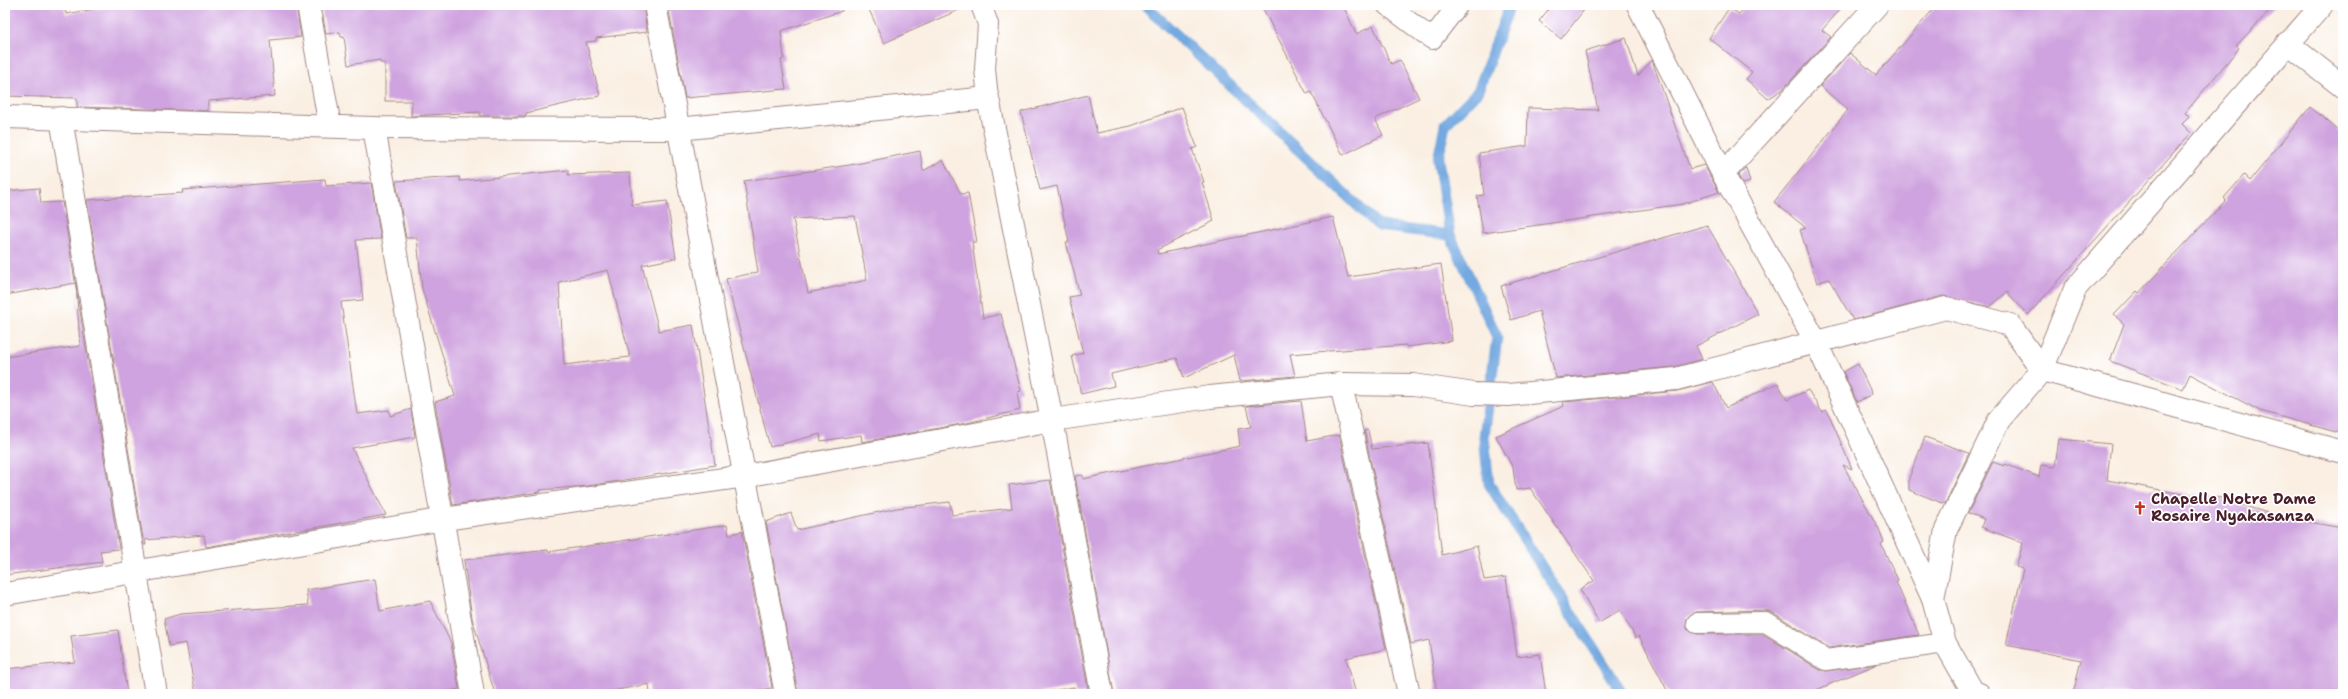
<svg xmlns="http://www.w3.org/2000/svg" width="2348" height="699" font-family="'Shantell Sans',sans-serif">
	<rect width="100%" height="100%" fill="#fff"/>
	<filter id="ink" filterUnits="userSpaceOnUse"><feTurbulence type="fractalNoise" baseFrequency=".025" numOctaves="2"/><feDisplacementMap in="SourceGraphic" scale="8" xChannelSelector="R" yChannelSelector="G"/><feConvolveMatrix kernelMatrix="1 2 1 2 8 2 1 2 1" color-interpolation-filters="sRGB"/></filter>
	<filter id="wash" filterUnits="userSpaceOnUse"><feTurbulence type="fractalNoise" baseFrequency=".012" numOctaves="4" result="noise"/><feDisplacementMap in="SourceGraphic" scale="16" xChannelSelector="R" yChannelSelector="G"/><feGaussianBlur stdDeviation="0.9" result="paint"/><feColorMatrix in="noise" values="0 0 0 0 0 0 0 0 0 0 0 0 0 0 0 0 0 1.4 0 .05"/><feComposite in="paint" operator="in"/></filter>
	<g filter="url(#wash)">
		<rect width="100%" height="100%" fill="#faefe2"/>
		<g fill="none" stroke-linecap="round" stroke-linejoin="round">
			<g stroke="#73a8e0" stroke-width="11">
				<path d="M 1145,5 L 1379,226 L 1450,235"/>
				<path d="M 1510,5 L 1478,91 L 1445,125 L 1438,160 L 1450,235 L 1497,337 L 1484,437 L 1489,484 L 1623,694"/>
			</g>
		</g>
		<g id="blocks">
			<g fill="#cfa3df" fill-rule="evenodd">
				<path d="M 5,5 L 64,5 L 66,14 L 116,5 L 296,5 L 301,37 L 270,40 L 275,96 L 208,101 L 208,111 L 77,107 L 77,98 L 5,96 Z"/>
				<path d="M 321,5 L 643,5 L 647,32 L 596,38 L 596,41 L 586,42 L 600,96 L 526,113 L 526,116 L 480,116 L 480,112 L 411,116 L 412,101 L 385,101 L 385,63 L 380,63 L 380,60 L 348,65 L 344,37 L 341,37 L 340,32 L 326,34 Z"/>
				<path d="M 668,5 L 841,5 L 842,11 L 781,31 L 784,59 L 781,60 L 786,89 L 685,98 Z"/>
				<path d="M 867,5 L 970,5 L 884,43 Z"/>
				<path d="M 1261,5 L 1343,5 L 1356,34 L 1373,26 L 1391,64 L 1400,60 L 1419,98 L 1375,119 L 1383,135 L 1343,155 L 1311,92 L 1307,94 Z"/>
				<path d="M 1552,5 L 1588,5 L 1561,39 L 1539,21 Z"/>
				<path d="M 1746,5 L 1844,5 L 1822,30 L 1831,37 L 1782,90 L 1768,99 L 1746,79 L 1752,72 L 1709,38 L 1729,8 L 1739,14 Z"/>
				<path d="M 1937,5 L 2275,5 L 2236,46 L 2239,48 L 2185,113 L 2189,117 L 2182,124 L 2191,133 L 2028,315 L 2007,292 L 1990,307 L 1943,296 L 1853,320 L 1829,279 L 1817,283 L 1800,230 L 1806,228 L 1774,202 L 1848,110 L 1820,86 L 1850,53 L 1876,75 Z"/>
				<path d="M 1626,38 L 1638,76 L 1652,60 L 1653,63 L 1690,169 L 1704,165 L 1719,192 L 1683,204 L 1483,233 L 1477,196 L 1484,195 L 1479,153 L 1527,146 L 1528,108 L 1598,110 L 1585,51 Z"/>
				<path d="M 1088,95 L 1097,133 L 1131,126 L 1182,107 L 1197,147 L 1192,149 L 1204,182 L 1202,182 L 1214,221 L 1157,250 L 1158,254 L 1333,217 L 1348,277 L 1441,264 L 1452,341 L 1407,347 L 1406,345 L 1290,354 L 1295,376 L 1240,381 L 1234,355 L 1184,378 L 1177,358 L 1111,374 L 1114,386 L 1081,394 L 1072,356 L 1083,353 L 1069,297 L 1080,295 L 1066,242 L 1069,242 L 1057,186 L 1040,190 L 1021,112 Z"/>
				<path d="M 2310,107 L 2343,134 L 2343,434 L 2260,411 L 2190,374 L 2183,389 L 2110,361 L 2124,324 L 2114,315 L 2137,291 L 2139,293 L 2226,200 L 2224,198 L 2244,175 L 2250,181 Z"/>
				<path d="M 920,151 L 923,171 L 943,160 L 961,194 L 968,193 L 977,242 L 972,242 L 983,318 L 1001,314 L 1021,391 L 1017,392 L 1020,410 L 967,423 L 862,442 L 861,435 L 821,441 L 820,434 L 770,447 L 726,279 L 758,272 L 744,181 L 856,164 ZM 855,216 L 867,280 L 808,293 L 793,219 Z"/>
				<path d="M 1746,168 L 1750,182 L 1743,184 L 1738,176 Z"/>
				<path d="M 568,170 L 568,175 L 630,173 L 632,205 L 667,201 L 676,258 L 642,265 L 659,331 L 693,325 L 715,465 L 588,486 L 540,490 L 540,492 L 453,505 L 435,402 L 455,396 L 422,289 L 417,238 L 406,238 L 396,181 L 459,177 L 460,181 ZM 608,270 L 630,357 L 564,365 L 559,282 Z"/>
				<path d="M 325,179 L 326,186 L 371,183 L 381,239 L 356,240 L 363,300 L 341,302 L 357,414 L 389,410 L 390,416 L 411,409 L 415,437 L 352,448 L 386,515 L 206,547 L 204,535 L 145,540 L 146,545 L 144,545 L 87,200 L 183,193 L 182,190 L 233,186 Z"/>
				<path d="M 39,188 L 41,203 L 62,202 L 119,549 L 100,551 L 102,562 L 5,575 L 5,357 L 80,346 L 76,283 L 5,295 L 5,191 Z"/>
				<path d="M 1707,225 L 1758,314 L 1696,346 L 1702,359 L 1674,367 L 1556,378 L 1539,311 L 1511,320 L 1501,286 Z"/>
				<path d="M 1858,364 L 1872,394 L 1857,402 L 1843,372 Z"/>
				<path d="M 1713,382 L 1726,408 L 1778,383 L 1787,400 L 1808,390 L 1822,412 L 1827,410 L 1852,469 L 1843,465 L 1879,529 L 1884,542 L 1881,544 L 1898,580 L 1896,582 L 1919,635 L 1829,648 L 1772,612 L 1766,610 L 1696,612 L 1687,618 L 1687,629 L 1697,634 L 1763,634 L 1820,670 L 1827,671 L 1877,664 L 1807,694 L 1669,694 L 1639,636 L 1636,638 L 1620,610 L 1599,623 L 1580,589 L 1594,581 L 1530,488 L 1516,490 L 1513,468 L 1496,436 L 1564,406 L 1563,402 L 1677,391 Z"/>
				<path d="M 1301,401 L 1307,441 L 1339,435 L 1386,649 L 1346,658 L 1356,694 L 1114,694 L 1075,476 L 1083,475 L 1083,479 L 1240,446 L 1238,429 L 1251,427 L 1246,406 Z"/>
				<path d="M 1368,430 L 1372,449 L 1428,443 L 1442,555 L 1477,546 L 1484,580 L 1506,577 L 1517,657 L 1540,654 L 1546,694 L 1437,694 L 1429,640 L 1411,644 L 1364,431 Z"/>
				<path d="M 1925,437 L 1969,453 L 1945,504 L 1909,490 L 1909,478 Z"/>
				<path d="M 2059,439 L 2111,444 L 2107,480 L 2193,496 L 2194,494 L 2235,500 L 2235,503 L 2284,518 L 2343,528 L 2343,694 L 2073,694 L 2081,660 L 2006,645 L 2023,569 L 2016,567 L 2023,543 L 1981,527 L 1984,519 L 1968,513 L 1993,462 L 2004,466 L 2005,464 L 2039,477 L 2041,465 L 2055,467 Z"/>
				<path d="M 1050,480 L 1089,694 L 1076,694 L 1074,687 L 1035,694 L 798,694 L 766,522 L 791,513 L 797,530 L 897,508 L 950,502 L 952,515 L 1012,508 L 1009,485 Z"/>
				<path d="M 727,525 L 729,535 L 742,531 L 772,688 L 732,694 L 650,694 L 649,684 L 596,694 L 495,694 L 472,618 L 464,560 L 548,550 L 548,552 Z"/>
				<path d="M 375,579 L 380,611 L 430,601 L 451,643 L 459,689 L 434,694 L 196,694 L 186,643 L 169,646 L 164,619 L 180,614 L 308,605 L 306,590 Z"/>
				<path d="M 118,630 L 127,694 L 5,694 L 5,669 L 75,662 L 71,636 Z"/>
			</g>
		</g>
	</g>
	<g filter="url(#ink)">
		<use href="#blocks" fill-opacity="0" stroke="#a28786" stroke-width="1"/>
		<g fill="none" stroke-linecap="round" stroke-linejoin="round">
			<g stroke="#a28786" stroke-width="22">
				<g id="service">
					<path d="M 981,5 L 988,24 L 985,69 L 988,98"/>
					<path d="M 1387,5 L 1432,39 L 1458,5"/>
					<path d="M 1697,623 L 1766,622 L 1826,660 L 1945,643"/>
				</g>
			</g>
			<g stroke="#a28786" stroke-width="24">
				<g id="minor">
					<path d="M 308,5 L 330,126"/>
					<path d="M 655,5 L 786,694"/>
					<path d="M 1638,5 L 1723,174 L 1816,342 L 1933,599 L 1945,643 L 1973,692 L 1979,694"/>
					<path d="M 2287,43 L 2343,87"/>
					<path d="M 5,117 L 374,128 L 678,129 L 988,98 L 1052,420 L 1102,694"/>
					<path d="M 61,118 L 156,694"/>
					<path d="M 374,128 L 473,694"/>
					<path d="M 1723,174 L 1877,5"/>
					<path d="M 1341,384 L 1409,694"/>
					<path d="M 5,594 L 444,519 L 745,476 L 1052,420 L 1210,397 L 1341,384 L 1413,385 L 1474,394 L 1508,395 L 1676,379 L 1946,308 L 2010,325 L 2042,370 L 2343,452"/>
					<path d="M 1933,599 L 1946,530 L 1999,420 L 2042,370 L 2075,289 L 2322,5"/>
				</g>
			</g>
			<use href="#service" stroke="#fff" stroke-width="20"/>
			<use href="#minor" stroke="#fff" stroke-width="22"/>
		</g>
	</g>
	<defs>
		<g id="church-bare" transform="scale(1.08)"><path d="M-1.2-6h2.4v3.5h3.3v2.4h-3.3V6h-2.4V-.1h-3.3v-2.4h3.3Z" fill="#c8321e" stroke="#fff" stroke-width="2.5" paint-order="stroke"/></g>
	</defs>
	<g fill-rule="evenodd">
		<use href="#church-bare" x="2140" y="508"/>
	</g>
	<g text-anchor="middle" dominant-baseline="central" stroke-width="3.5" stroke-linejoin="round" paint-order="stroke">
		<g font-size="15" font-weight="bold" fill="#4a1f2b" stroke="#fff" text-anchor="start">
			<text x="2151" y="499">Chapelle Notre Dame<tspan x="2151" dy="17">Rosaire Nyakasanza</tspan></text>
		</g>
	</g>
	<rect width="2348" height="699" fill="none" stroke="#fff" stroke-width="20"/>
</svg>
